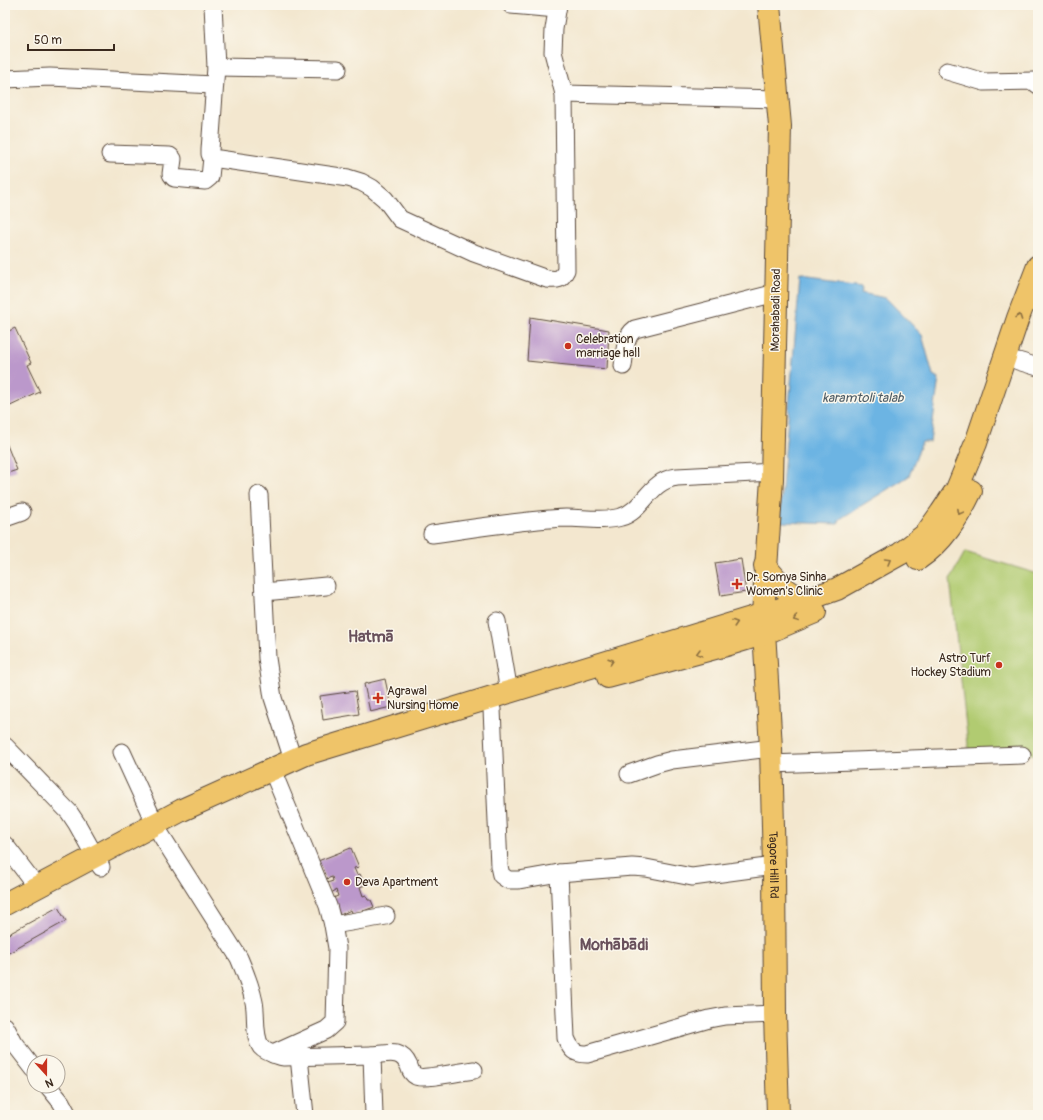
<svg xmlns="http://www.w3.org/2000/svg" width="1043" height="1120" font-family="Pangolin,sans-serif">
	<rect width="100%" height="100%" fill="#fbf7ec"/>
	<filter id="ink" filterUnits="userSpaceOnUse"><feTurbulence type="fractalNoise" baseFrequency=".025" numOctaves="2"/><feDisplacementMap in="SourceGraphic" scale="8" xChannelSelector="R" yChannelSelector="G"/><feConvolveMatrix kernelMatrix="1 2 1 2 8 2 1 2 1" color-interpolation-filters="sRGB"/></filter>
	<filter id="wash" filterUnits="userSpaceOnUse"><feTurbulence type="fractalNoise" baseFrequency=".012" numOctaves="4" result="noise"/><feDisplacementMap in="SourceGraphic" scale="16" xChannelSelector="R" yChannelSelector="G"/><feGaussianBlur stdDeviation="0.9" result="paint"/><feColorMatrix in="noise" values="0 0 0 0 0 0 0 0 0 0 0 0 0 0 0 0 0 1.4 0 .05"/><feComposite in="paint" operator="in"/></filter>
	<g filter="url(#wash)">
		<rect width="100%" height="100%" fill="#f3e7cf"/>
		<path fill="#b1cb71" stroke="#767a48" d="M 965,552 L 1038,574 L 1038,755 L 1006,751 L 969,754 L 950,579 Z"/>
		<path fill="#6cb4e3" stroke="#546f80" d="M 800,279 L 863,287 L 861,293 L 886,298 L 922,335 L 933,375 L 939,378 L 930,442 L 922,442 L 909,476 L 840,519 L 838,524 L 779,522 Z"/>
		<g id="blocks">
			<g fill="#bb98cb">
				<path d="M 530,317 L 609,330 L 607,369 L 527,361 Z"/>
				<path d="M 15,328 L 31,363 L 27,365 L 40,392 L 6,408 L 5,405 L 5,333 Z"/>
				<path d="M 5,440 L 17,470 L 5,474 Z"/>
				<path d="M 741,559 L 746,592 L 721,596 L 715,563 Z"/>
				<path d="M 385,679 L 391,707 L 370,712 L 364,684 Z"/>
				<path d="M 355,691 L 359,714 L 323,720 L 320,696 Z"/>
				<path d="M 351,848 L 359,867 L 354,868 L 357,875 L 360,874 L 365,885 L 360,887 L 363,896 L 366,895 L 368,900 L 371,900 L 374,907 L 353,915 L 351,910 L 340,915 L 333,898 L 338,896 L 336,890 L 331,893 L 327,883 L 333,881 L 332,877 L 326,879 L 318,861 Z"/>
				<path d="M 58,907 L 66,921 L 5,955 L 5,936 Z"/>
			</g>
		</g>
	</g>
	<g filter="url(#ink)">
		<use href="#blocks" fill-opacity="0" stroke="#574639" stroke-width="1"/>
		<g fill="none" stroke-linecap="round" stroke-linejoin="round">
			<g stroke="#574639" stroke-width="19">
				<g id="minor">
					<path d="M 213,5 L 216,67 L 210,150 L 210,154 L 212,158 L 348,178 L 361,182 L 372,188 L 385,199 L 400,219 L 474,253 L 547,279 C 558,280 561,280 566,270 L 564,94 L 553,52 L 554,29 L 558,5"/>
					<path d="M 511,5 L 557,9"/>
					<path d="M 216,67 L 338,69"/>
					<path d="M 947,71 L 984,82 L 1034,81 L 1038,85"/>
					<path d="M 5,79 L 50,77 L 214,85"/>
					<path d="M 564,94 L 777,99"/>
					<path d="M 110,154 L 170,156 L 173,159 L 171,174 L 174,178 L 205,181 L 210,177 L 212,158"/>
					<path d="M 1018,361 L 1038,367"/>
					<path d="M 623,366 C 625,353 624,337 635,329 L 776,293"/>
					<path d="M 259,495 L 267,658 L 273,698 L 293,760"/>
					<path d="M 5,518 L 22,512"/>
					<path d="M 432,534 C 476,528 521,520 566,518 C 584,518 604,522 621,517 C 637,513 646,494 658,485 C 664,480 670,478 677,477 L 772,472"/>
					<path d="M 264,592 L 326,586"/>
					<path d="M 497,621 L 509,692"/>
					<path d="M 492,709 L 499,866 L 501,875 L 508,880 L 519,880 L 559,873 L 632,867 L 646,868 L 692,877 L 774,866"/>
					<path d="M 5,746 L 69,812 L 77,824 L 101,867"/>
					<path d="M 122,752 L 155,824"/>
					<path d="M 770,764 L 1022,755"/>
					<path d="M 629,774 L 657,764 L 672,760 L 771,748"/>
					<path d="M 161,835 L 239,958 C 245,972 251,987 254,1002 C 257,1016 253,1035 261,1047 C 266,1053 277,1055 283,1057 L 372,1055 L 374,1115"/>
					<path d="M 5,845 L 37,887"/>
					<path d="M 559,873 L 566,1038 C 571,1050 574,1054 587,1054 L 709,1019 L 725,1016 L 775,1014"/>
					<path d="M 333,925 L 386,916"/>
					<path d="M 5,1026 L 14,1043 L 34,1069"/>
					<path d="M 273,1054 L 326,1030 L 335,1022 L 337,948 L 333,925 L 328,906 L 275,777"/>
					<path d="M 372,1055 C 388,1054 401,1048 409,1066 C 410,1070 412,1074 416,1076 C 423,1080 464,1071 474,1070"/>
					<path d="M 299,1057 L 305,1115"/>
					<path d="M 48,1086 L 61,1102 L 68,1115"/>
				</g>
			</g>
			<g stroke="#574639" stroke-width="24">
				<g id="major">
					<path id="s1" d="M 769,5 L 780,126 L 772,479 L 763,614 L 771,748 L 774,866 L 775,1014 L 778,1115"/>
					<path d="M 918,559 C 943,542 958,518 971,491"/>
					<path d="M 765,566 L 784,588 L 804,601"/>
					<path d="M 608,677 L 723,646 L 763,634 L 815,612"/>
					<path d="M 5,904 L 182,810 L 306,754 L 787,607 L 837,589 L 900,554 L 926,534 L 941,513 L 957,489 L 976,443 L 1018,318 L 1038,266"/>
				</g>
			</g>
			<use href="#minor" stroke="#fff" stroke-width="17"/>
			<use href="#major" stroke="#efc469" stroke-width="22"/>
		</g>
		<defs><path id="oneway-chevron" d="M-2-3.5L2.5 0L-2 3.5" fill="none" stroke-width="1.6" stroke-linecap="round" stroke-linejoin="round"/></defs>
		<g stroke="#8c6f40">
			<use href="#oneway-chevron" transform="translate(1019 317) rotate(-70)"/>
			<use href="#oneway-chevron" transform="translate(960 512) rotate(118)"/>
			<use href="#oneway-chevron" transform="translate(888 561) rotate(-30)"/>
			<use href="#oneway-chevron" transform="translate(796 619) rotate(158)"/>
			<use href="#oneway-chevron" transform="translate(735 623) rotate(-18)"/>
			<use href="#oneway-chevron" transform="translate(699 653) rotate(165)"/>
			<use href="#oneway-chevron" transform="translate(611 661) rotate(-17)"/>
		</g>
	</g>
	<g fill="#c8321e" stroke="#fbf7ec" stroke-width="1.5">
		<circle cx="568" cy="346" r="4"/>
		<path d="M735 578h4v4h4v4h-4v4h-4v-4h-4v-4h4z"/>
		<circle cx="999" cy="665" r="4"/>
		<path d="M376 692h4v4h4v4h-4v4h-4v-4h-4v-4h4z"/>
		<circle cx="347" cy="882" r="4"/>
	</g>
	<g text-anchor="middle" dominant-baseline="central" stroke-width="3" stroke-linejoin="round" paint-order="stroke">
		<g font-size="12" fill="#3b2a1e" stroke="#fbf7ec">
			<text transform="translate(776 310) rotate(-89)">Morahabadi Road</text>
			<text stroke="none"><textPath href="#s1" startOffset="861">Tagore Hill Rd</textPath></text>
		</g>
		<g font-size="12" fill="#3b2a1e" stroke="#fbf7ec" text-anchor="start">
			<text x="576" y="339">Celebration<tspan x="576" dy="14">marriage hall</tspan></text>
			<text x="746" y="577">Dr. Somya Sinha<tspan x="746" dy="14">Women's Clinic</tspan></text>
			<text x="991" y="658" text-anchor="end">Astro Turf<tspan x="991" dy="14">Hockey Stadium</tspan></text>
			<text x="387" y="691">Agrawal<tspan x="387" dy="14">Nursing Home</tspan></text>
			<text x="355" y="882">Deva Apartment</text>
		</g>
		<g font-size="13" font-style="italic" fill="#4c5a63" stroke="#fbf7ec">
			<text x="863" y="398">karamtoli talab</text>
		</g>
		<g font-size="16" font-weight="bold" fill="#68505b" stroke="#fbf7ec">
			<text x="371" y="637">Hatmā</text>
			<text x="614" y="945">Morhābādi</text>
		</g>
	</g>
	<rect width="1043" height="1120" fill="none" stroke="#fbf7ec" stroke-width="20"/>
	<g transform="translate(46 1074) rotate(159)"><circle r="19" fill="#fbf7ec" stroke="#aea59a"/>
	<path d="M0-3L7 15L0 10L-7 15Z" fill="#c8321e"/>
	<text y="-6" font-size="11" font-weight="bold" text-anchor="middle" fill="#3b2a1e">N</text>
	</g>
	<path d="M28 44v6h86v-6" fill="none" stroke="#3b2a1e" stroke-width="2"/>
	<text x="34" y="44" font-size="12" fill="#3b2a1e" stroke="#fbf7ec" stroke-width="3" paint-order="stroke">50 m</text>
</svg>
